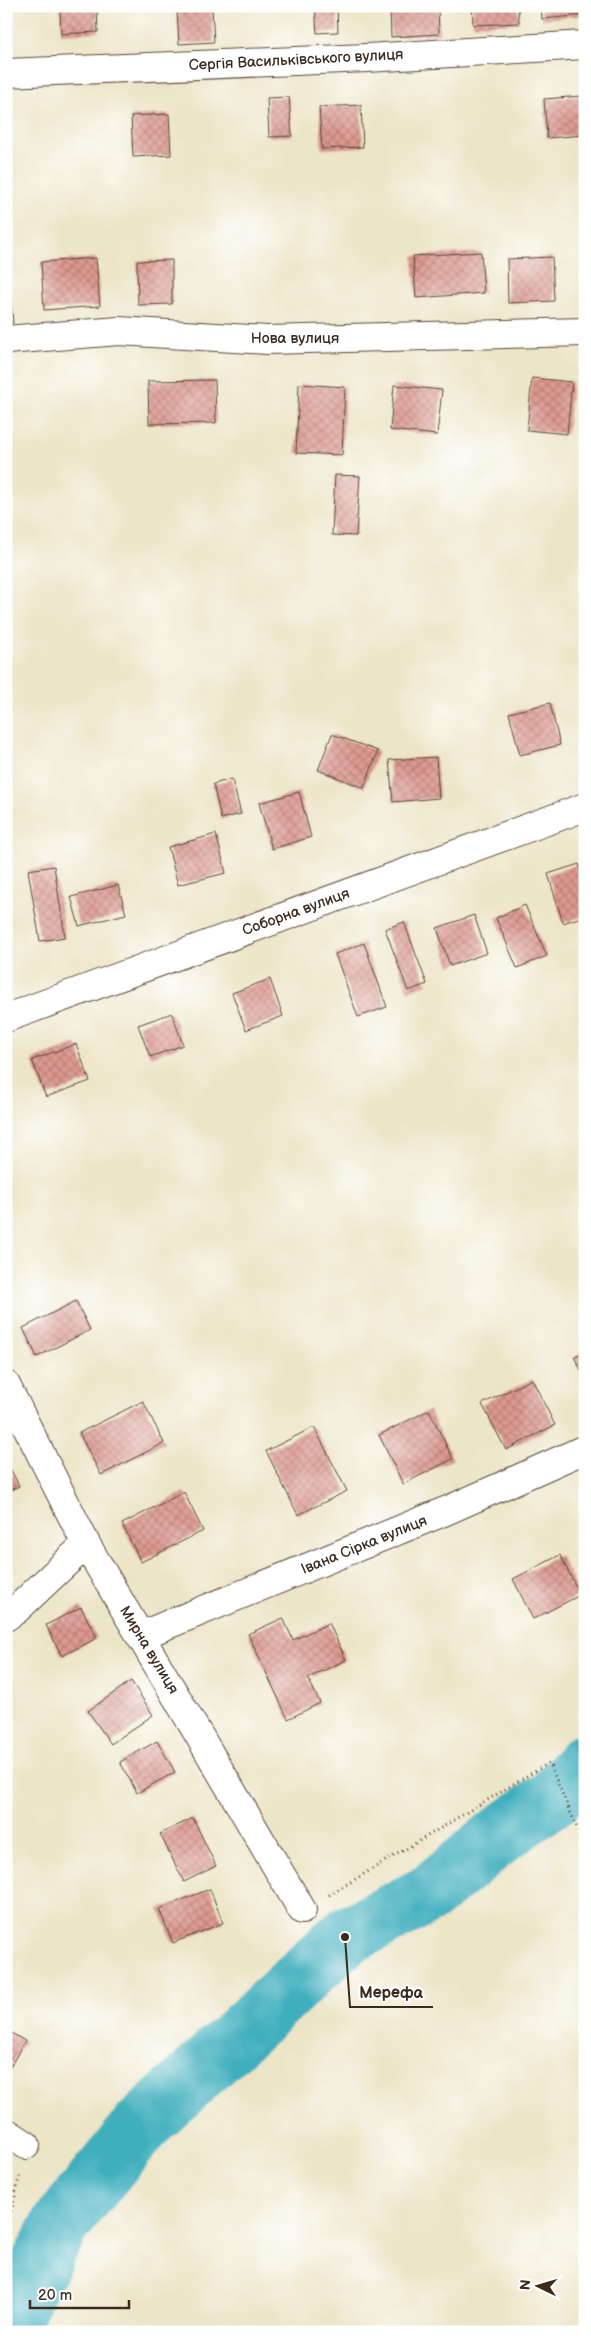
<svg xmlns="http://www.w3.org/2000/svg" width="591" height="2338" font-family="'Balsamiq Sans',sans-serif">
	<defs>
		<pattern id="building-cross-hatch" width="8" height="8" patternUnits="userSpaceOnUse" patternTransform="scale(1.25)"><rect width="8" height="8" fill="#de9a91"/><path d="M0 0l8 8M0 8l8-8" fill="none" stroke="#b57e76"/></pattern>
	</defs>
	<rect width="100%" height="100%" fill="#fff"/>
	<filter id="ink" filterUnits="userSpaceOnUse"><feTurbulence type="fractalNoise" baseFrequency=".02" numOctaves="2"/><feDisplacementMap in="SourceGraphic" scale="10" xChannelSelector="R" yChannelSelector="G"/><feConvolveMatrix kernelMatrix="1 2 1 2 8 2 1 2 1" color-interpolation-filters="sRGB"/></filter>
	<filter id="wash" filterUnits="userSpaceOnUse"><feTurbulence type="fractalNoise" baseFrequency=".0096" numOctaves="4" result="noise"/><feDisplacementMap in="SourceGraphic" scale="20" xChannelSelector="R" yChannelSelector="G"/><feGaussianBlur stdDeviation="1.12" result="paint"/><feColorMatrix in="noise" values="0 0 0 0 0 0 0 0 0 0 0 0 0 0 0 0 0 1.4 0 .05"/><feComposite in="paint" operator="in"/></filter>
	<g filter="url(#wash)">
		<rect width="100%" height="100%" fill="#ede5c7"/>
		<g fill="none" stroke-linecap="round" stroke-linejoin="round">
			<path stroke="#40afbd" stroke-width="59" d="M 6,2328 L 61,2224 L 141,2126 L 345,1937 L 427,1895 L 503,1833 L 553,1798 L 585,1763"/>
		</g>
		<g id="blocks">
			<g fill="url(#building-cross-hatch)">
				<path d="M 60,6 L 97,6 L 98,32 L 61,34 Z"/>
				<path d="M 315,6 L 337,6 L 338,32 L 317,33 Z"/>
				<path d="M 390,6 L 438,6 L 439,34 L 391,37 Z"/>
				<path d="M 472,6 L 518,6 L 519,23 L 473,25 Z"/>
				<path d="M 541,6 L 585,6 L 585,15 L 542,19 Z"/>
				<path d="M 212,7 L 214,42 L 179,44 L 177,9 Z"/>
				<path d="M 582,96 L 585,135 L 547,138 L 544,99 Z"/>
				<path d="M 289,97 L 292,136 L 269,137 L 267,98 Z"/>
				<path d="M 361,105 L 363,147 L 322,149 L 319,107 Z"/>
				<path d="M 169,114 L 171,155 L 133,157 L 131,116 Z"/>
				<path d="M 481,252 L 484,293 L 416,298 L 413,256 Z"/>
				<path d="M 552,257 L 554,301 L 508,303 L 507,259 Z"/>
				<path d="M 96,258 L 100,306 L 44,310 L 41,262 Z"/>
				<path d="M 172,260 L 172,304 L 138,305 L 137,261 Z"/>
				<path d="M 6,268 L 8,268 L 13,323 L 6,323 Z"/>
				<path d="M 532,378 L 572,382 L 567,434 L 527,430 Z"/>
				<path d="M 215,380 L 216,423 L 149,424 L 148,381 Z"/>
				<path d="M 299,384 L 345,387 L 342,455 L 296,453 Z"/>
				<path d="M 394,385 L 442,390 L 437,435 L 390,430 Z"/>
				<path d="M 335,475 L 360,476 L 356,536 L 332,535 Z"/>
				<path d="M 550,703 L 560,745 L 520,755 L 509,713 Z"/>
				<path d="M 332,734 L 378,751 L 364,788 L 318,770 Z"/>
				<path d="M 436,757 L 439,798 L 393,802 L 389,760 Z"/>
				<path d="M 232,779 L 241,814 L 221,819 L 213,784 Z"/>
				<path d="M 299,792 L 311,837 L 272,849 L 259,803 Z"/>
				<path d="M 216,834 L 226,873 L 178,885 L 168,847 Z"/>
				<path d="M 579,864 L 585,882 L 585,916 L 563,923 L 548,874 Z"/>
				<path d="M 54,866 L 65,937 L 40,941 L 28,870 Z"/>
				<path d="M 118,885 L 126,914 L 79,926 L 71,897 Z"/>
				<path d="M 525,905 L 547,956 L 517,968 L 496,918 Z"/>
				<path d="M 474,915 L 487,953 L 450,966 L 437,928 Z"/>
				<path d="M 404,922 L 427,984 L 408,991 L 385,929 Z"/>
				<path d="M 364,943 L 387,1007 L 358,1017 L 335,954 Z"/>
				<path d="M 270,979 L 283,1016 L 246,1030 L 232,993 Z"/>
				<path d="M 172,1013 L 183,1045 L 150,1057 L 138,1025 Z"/>
				<path d="M 76,1044 L 90,1081 L 46,1097 L 32,1060 Z"/>
				<path d="M 76,1301 L 90,1330 L 37,1357 L 23,1328 Z"/>
				<path d="M 585,1351 L 585,1377 L 574,1357 Z"/>
				<path d="M 532,1379 L 555,1425 L 506,1450 L 482,1404 Z"/>
				<path d="M 143,1401 L 164,1443 L 101,1475 L 79,1433 Z"/>
				<path d="M 429,1410 L 453,1459 L 403,1484 L 379,1435 Z"/>
				<path d="M 314,1427 L 347,1491 L 298,1515 L 266,1451 Z"/>
				<path d="M 6,1460 L 19,1486 L 6,1492 Z"/>
				<path d="M 184,1492 L 203,1531 L 141,1562 L 122,1524 Z"/>
				<path d="M 560,1555 L 580,1595 L 533,1619 L 513,1579 Z"/>
				<path d="M 81,1607 L 97,1638 L 62,1656 L 46,1625 Z"/>
				<path d="M 283,1618 L 293,1640 L 329,1623 L 346,1660 L 308,1678 L 320,1703 L 288,1719 L 248,1634 Z"/>
				<path d="M 131,1681 L 153,1715 L 111,1744 L 88,1711 Z"/>
				<path d="M 157,1741 L 175,1772 L 137,1793 L 120,1762 Z"/>
				<path d="M 193,1818 L 216,1866 L 184,1882 L 160,1834 Z"/>
				<path d="M 210,1889 L 223,1923 L 173,1943 L 159,1909 Z"/>
				<path d="M 6,2030 L 25,2041 L 6,2074 Z"/>
			</g>
		</g>
	</g>
	<g filter="url(#ink)">
		<use href="#blocks" fill-opacity="0" stroke="#564637" stroke-width="1"/>
		<g fill="none" stroke-linecap="round" stroke-linejoin="round">
			<g stroke="#564637" stroke-width="30">
				<g id="minor">
					<path d="M 6,73 L 367,58 L 585,45"/>
					<path d="M 6,340 L 119,331 L 267,340 L 585,332"/>
					<path d="M 6,1385 L 86,1544 L 302,1910"/>
					<path d="M 6,1617 L 16,1610 L 86,1544"/>
					<path d="M 140,1636 L 448,1510 L 585,1449"/>
					<path d="M 6,2132 L 26,2145"/>
				</g>
			</g>
			<g stroke="#564637" stroke-width="30">
				<path id="tertiary" d="M 6,1018 L 585,807"/>
			</g>
			<g stroke="#564637" stroke-width="3" stroke-dasharray="1 4" stroke-linecap="butt">
				<path d="M 329,1895 L 549,1763 L 585,1846"/>
				<path d="M 6,2236 L 20,2174"/>
			</g>
			<use href="#minor" stroke="#fff" stroke-width="28"/>
			<use href="#tertiary" stroke="#fff" stroke-width="28"/>
		</g>
	</g>
	<g text-anchor="middle" dominant-baseline="central" stroke-width="4.5" stroke-linejoin="round" paint-order="stroke">
		<g font-size="15" fill="#3b2a1e" stroke="#fff">
			<text transform="translate(296 60) rotate(-3)">Сергія Васильківського вулиця</text>
			<text x="295" y="338">Нова вулиця</text>
			<text transform="translate(296 912) rotate(-20)">Соборна вулиця</text>
			<text transform="translate(364 1545) rotate(-22)">Івана Сірка вулиця</text>
			<text transform="translate(149 1650) rotate(59)">Мирна вулиця</text>
		</g>
	</g>
	<path fill="none" stroke="#3b2a1e" stroke-width="2" d="M345 1937L350 2007H433"/>
	<circle fill="#3b2a1e" stroke="#fff" stroke-width="2" cx="345" cy="1937" r="5"/>
	<g font-size="16" text-anchor="middle" font-weight="bold" fill="#3b2a1e" stroke="#fff" stroke-width="4.5" stroke-linejoin="round" paint-order="stroke">
		<text x="391" y="1998">Мерефа</text>
	</g>
	<rect width="591" height="2338" fill="none" stroke="#fff" stroke-width="25"/>
	<g transform="translate(538 2286) rotate(275)" stroke="#ffffff" stroke-width="4" paint-order="stroke">
	<path d="M0-4L9 19L0 12L-9 19Z" fill="#3b2a1e"/>
	<text y="-8" font-size="14" font-weight="bold" text-anchor="middle" fill="#3b2a1e">N</text>
	</g>
	<path d="M30 2300v8h99v-8" fill="none" stroke="#3b2a1e" stroke-width="2.5"/>
	<text x="38" y="2300" font-size="15" fill="#3b2a1e" stroke="#ffffff" stroke-width="4" paint-order="stroke">20 m</text>
</svg>
